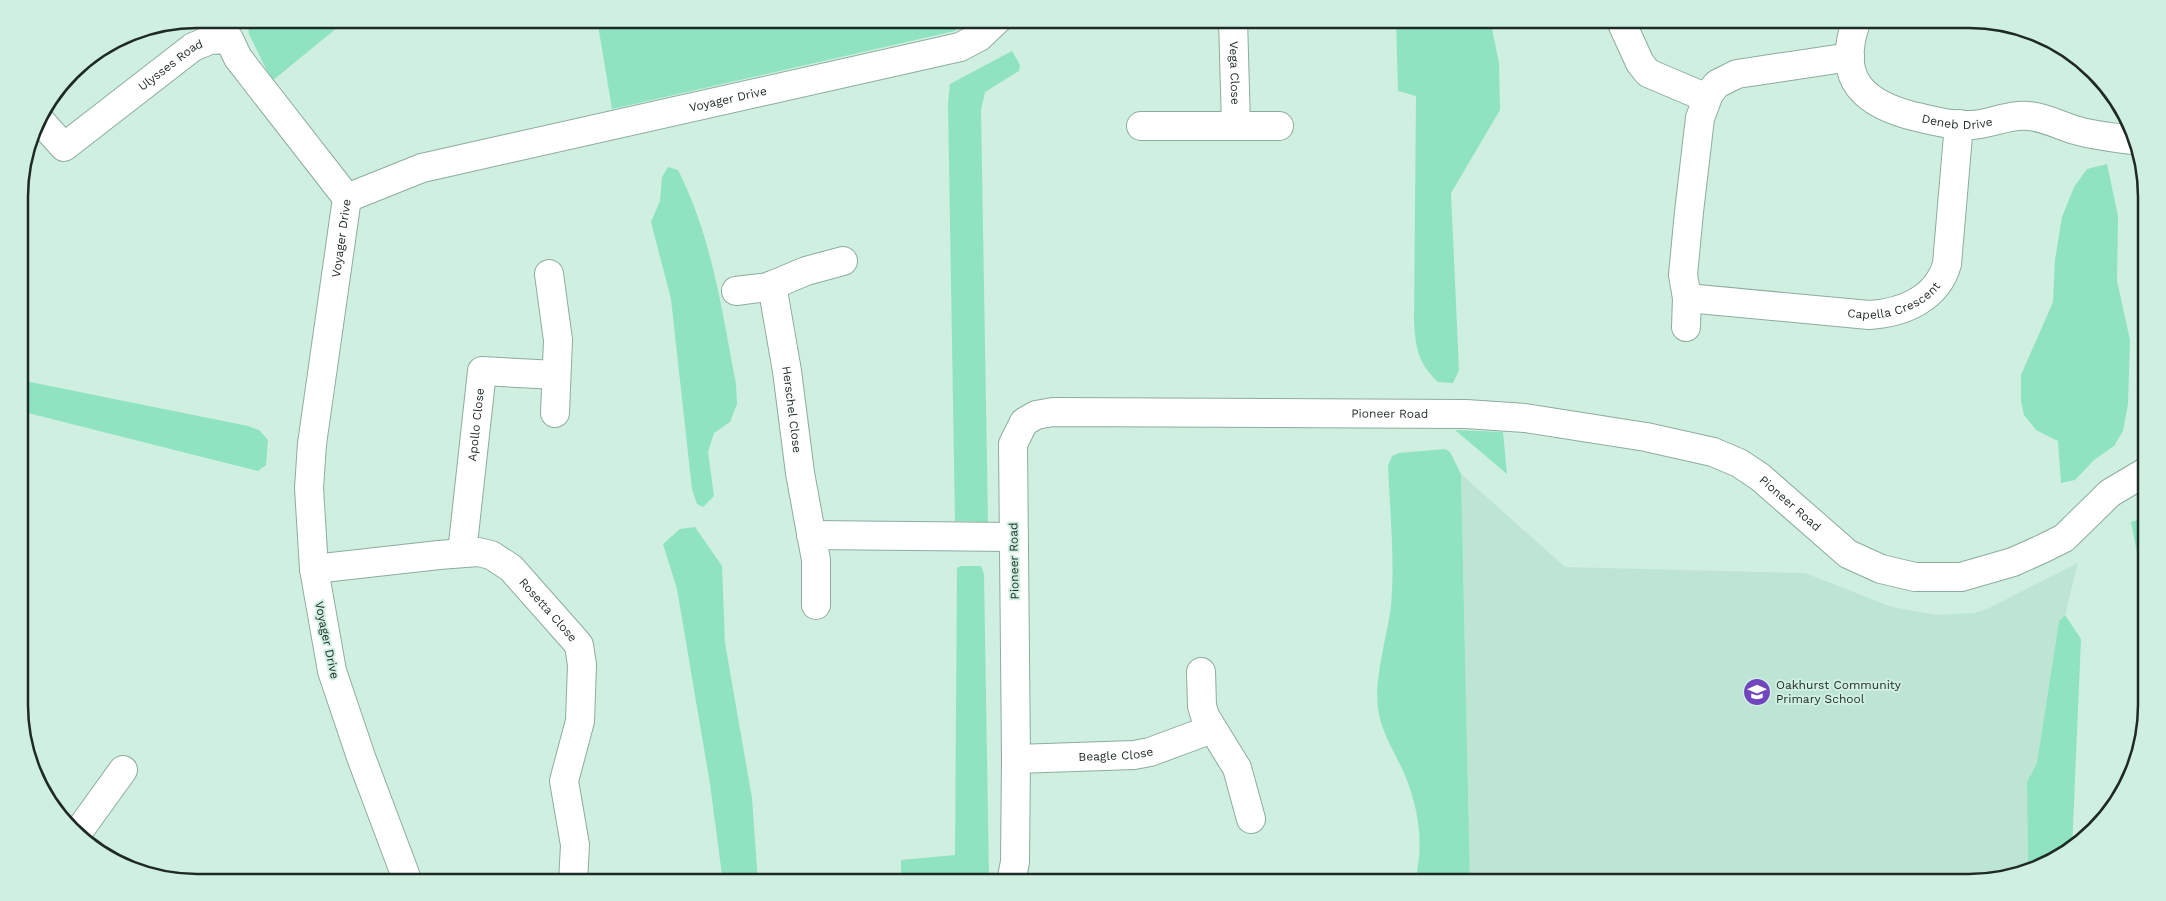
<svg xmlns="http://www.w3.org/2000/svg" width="2166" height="901" font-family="'Work Sans',sans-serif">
	<rect width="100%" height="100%" fill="#cfefe0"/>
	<path fill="#bee5d3" d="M 1461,474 L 1565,567 L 1805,573 L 1892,607 L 1937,615 L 1974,613 L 1987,609 L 2078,563 L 2065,615 L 2059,621 L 2037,763 L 2027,782 L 2028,872 L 1981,882 L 1470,882 Z"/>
	<g fill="#8fe3c1">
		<path d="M 247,19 L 339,19 L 343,23 L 272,81 L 249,34 Z"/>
		<path d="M 597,19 L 965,19 L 955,31 L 612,109 Z"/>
		<path d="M 1396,19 L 1490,19 L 1499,63 L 1500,110 L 1451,193 L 1459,370 L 1453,383 L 1438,382 C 1418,363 1416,349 1414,323 L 1416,96 L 1398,91 Z"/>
		<path d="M 1012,51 L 1020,65 L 1019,71 L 985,92 L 981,110 L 988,522 L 955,521 L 948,103 L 950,84 Z"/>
		<path d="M 2107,164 L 2118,216 L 2117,281 L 2130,340 L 2128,404 L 2123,431 L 2114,446 L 2094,460 L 2075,480 L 2061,483 L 2058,441 L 2036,430 L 2024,415 L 2021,401 L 2021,375 L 2053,302 L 2055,260 L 2062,217 L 2074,187 L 2087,169 Z"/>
		<path d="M 668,167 L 678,170 C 712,237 722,311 736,384 L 737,404 L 730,422 L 714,433 L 708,452 L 714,496 L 703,507 L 697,504 L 692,489 L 671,299 L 651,222 L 660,201 L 662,177 Z"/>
		<path d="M 20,380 L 248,426 L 259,430 L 268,440 L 266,465 L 258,471 L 20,411 Z"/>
		<path d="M 1455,430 L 1503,432 L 1507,474 Z"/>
		<path d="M 1445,449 L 1450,452 L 1461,474 L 1470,882 L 1415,882 C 1424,845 1419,810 1405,775 C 1395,752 1381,733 1378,708 C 1374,680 1387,636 1391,607 C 1395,560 1390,513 1388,466 L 1392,456 L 1399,453 Z"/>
		<path d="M 2147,517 L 2147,551 L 2137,553 L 2131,522 Z"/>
		<path d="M 695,527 L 722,566 L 725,643 L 752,798 L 758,882 L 719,882 L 722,875 L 710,784 L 677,589 L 663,544 L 680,529 Z"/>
		<path d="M 961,566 L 981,566 L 984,574 L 989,877 L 987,882 L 901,882 L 901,860 L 955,855 L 957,568 Z"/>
		<path d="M 2065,615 L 2081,639 L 2072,849 L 2028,872 L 2027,782 L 2037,763 L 2059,621 Z"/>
	</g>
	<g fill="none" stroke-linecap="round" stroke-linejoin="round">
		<g stroke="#8dac9e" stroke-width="30">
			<g id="minor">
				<path id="s1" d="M 1233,19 L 1236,126"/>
				<path d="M 1620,19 L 1640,63 L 1648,73 L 1707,98"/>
				<path id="s2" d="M 1857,19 C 1838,72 1855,100 1909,115 C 1930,120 1950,126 1972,125 C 1990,124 2010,114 2028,116 C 2045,117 2060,126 2075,130 C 2094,136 2113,137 2132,140"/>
				<path id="s3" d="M 37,117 L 64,147 L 193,47 L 210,40 L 229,39 L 238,58 L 347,198"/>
				<path d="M 1141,126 L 1279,126"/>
				<path d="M 549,274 L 558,340 L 555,413"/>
				<path id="s4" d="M 772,285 L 787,371 L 800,473 L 816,560 L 816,605"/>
				<path d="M 736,291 L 768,287 L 806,271 L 843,261"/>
				<path id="s5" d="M 1687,298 L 1869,315 C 1903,313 1937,299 1947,264 L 1959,124"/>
				<path d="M 1686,327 L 1687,298 L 1683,275 L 1689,212 L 1700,118 L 1709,94 L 1717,84 L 1737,74 L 1850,57"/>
				<path d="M 811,535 L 1013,537"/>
				<path id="s6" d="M 462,553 L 482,371 L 556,375"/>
				<path id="s7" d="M 314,569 L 439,555 L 478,552 L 491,555 L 511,568 L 573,638 L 579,645 L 582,665 L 580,721 L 564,781 L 575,845 L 573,882"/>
				<path d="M 1201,672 L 1202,706 L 1205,716 L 1237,768 L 1251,819"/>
				<path id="s8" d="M 1016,759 L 1134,755 L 1150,752 L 1212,729"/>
				<path d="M 79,831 L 123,770"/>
				<path id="s9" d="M 408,882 L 361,757 L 332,671 L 314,569 L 309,488 L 312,444 L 347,198 L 422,168 L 960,47 L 979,37 L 998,19"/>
				<path id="s10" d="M 1011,882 L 1015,862 L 1016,759 L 1013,444 L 1024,422 L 1036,415 L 1053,412 L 1466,414 L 1525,418 L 1646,437 L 1713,452 L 1739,463 L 1760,477 L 1848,554 L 1881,569 L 1915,577 L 1961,577 L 2013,562 L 2044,548 L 2064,538 L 2110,493 L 2147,471"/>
			</g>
		</g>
		<use href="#minor" stroke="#fff" stroke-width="28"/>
	</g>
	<defs>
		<g id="school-disc" transform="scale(1.4375)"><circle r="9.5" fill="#7145bd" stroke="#cfefe0"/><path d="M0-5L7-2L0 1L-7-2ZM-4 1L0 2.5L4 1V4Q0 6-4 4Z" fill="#fff"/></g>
	</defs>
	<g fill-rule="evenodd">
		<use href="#school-disc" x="1757" y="692"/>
	</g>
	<g text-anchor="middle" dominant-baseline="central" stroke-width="4" stroke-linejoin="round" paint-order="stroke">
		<g font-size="12" fill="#1e2a25" stroke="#cfefe0">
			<text stroke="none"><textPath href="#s3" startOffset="175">Ulysses Road</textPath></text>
			<text stroke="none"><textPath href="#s1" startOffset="54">Vega Close</textPath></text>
			<text stroke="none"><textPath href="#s9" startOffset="1096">Voyager Drive</textPath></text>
			<text stroke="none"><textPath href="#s2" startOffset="178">Deneb Drive</textPath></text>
			<text stroke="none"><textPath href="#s9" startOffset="661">Voyager Drive</textPath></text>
			<text stroke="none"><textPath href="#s5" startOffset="211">Capella Crescent</textPath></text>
			<text stroke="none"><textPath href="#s4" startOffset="126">Herschel Close</textPath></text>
			<text stroke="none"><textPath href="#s10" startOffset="831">Pioneer Road</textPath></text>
			<text stroke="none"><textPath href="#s6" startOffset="129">Apollo Close</textPath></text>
			<text stroke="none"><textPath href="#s10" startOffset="1251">Pioneer Road</textPath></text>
			<text transform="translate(1014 561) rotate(-91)">Pioneer Road</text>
			<text stroke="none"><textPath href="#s7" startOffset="258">Rosetta Close</textPath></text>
			<text transform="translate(327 640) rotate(78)">Voyager Drive</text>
			<text stroke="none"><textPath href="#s8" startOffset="100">Beagle Close</textPath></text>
		</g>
		<g font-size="12" fill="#1e2a25" stroke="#cfefe0" text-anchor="start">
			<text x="1776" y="685">Oakhurst Community<tspan x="1776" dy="14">Primary School</tspan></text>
		</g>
	</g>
	<path d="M0 0H2166V901H0ZM197 28H1969A169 169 0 0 1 2138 197V705A169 169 0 0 1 1969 874H197A169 169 0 0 1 28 705V197A169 169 0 0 1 197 28Z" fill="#cfefe0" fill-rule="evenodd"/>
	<path fill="none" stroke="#1e2a25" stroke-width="2.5" d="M197 28H1969A169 169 0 0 1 2138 197V705A169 169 0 0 1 1969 874H197A169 169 0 0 1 28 705V197A169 169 0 0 1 197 28Z"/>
</svg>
